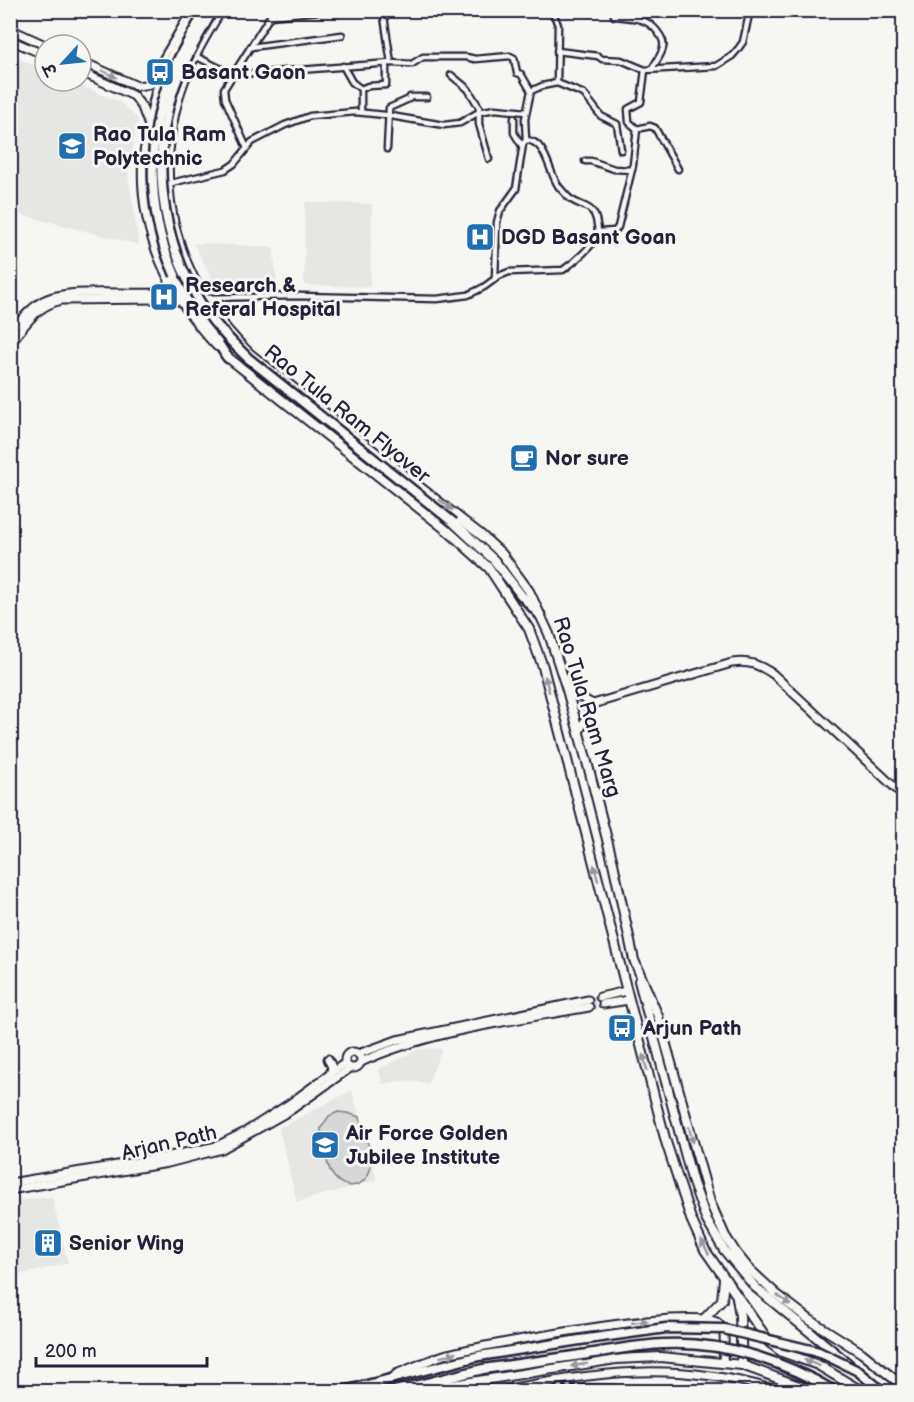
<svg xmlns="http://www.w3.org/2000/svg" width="914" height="1402" font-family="'Balsamiq Sans','Playpen Sans Deva',sans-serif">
	<rect width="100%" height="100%" fill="#f6f6f2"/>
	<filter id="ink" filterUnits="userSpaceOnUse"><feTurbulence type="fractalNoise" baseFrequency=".0167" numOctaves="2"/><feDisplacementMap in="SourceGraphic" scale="12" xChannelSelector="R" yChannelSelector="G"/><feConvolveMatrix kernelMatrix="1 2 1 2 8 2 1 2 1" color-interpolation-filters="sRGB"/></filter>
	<g filter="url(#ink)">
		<g fill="#e6e6e4">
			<path d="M 10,55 L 45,70 L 45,81 L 71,81 L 120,102 L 138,119 L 128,173 L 139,245 L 11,212 Z"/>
			<path d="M 305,202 L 372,204 L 370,287 L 304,285 Z"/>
			<path d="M 193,243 L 273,247 L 277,283 L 213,279 Z"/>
			<path d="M 430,1048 L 442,1049 L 428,1083 L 399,1081 L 382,1084 L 379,1069 L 417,1050 Z"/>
			<path d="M 352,1090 L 377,1180 L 297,1202 L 279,1128 Z"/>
			<path d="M 52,1197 L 68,1263 L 11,1277 L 11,1201 Z"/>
		</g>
		<path fill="#d7d7d7" stroke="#7c7c89" stroke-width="1.5" d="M 338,1112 L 347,1113 L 360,1117 C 363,1131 372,1149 371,1163 C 370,1187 345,1194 332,1174 C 327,1166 321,1138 321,1128 L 329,1116 Z"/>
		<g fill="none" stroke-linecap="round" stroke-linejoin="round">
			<path stroke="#cccccd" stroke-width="7" stroke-dasharray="7 3.5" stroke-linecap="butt" d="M 589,1007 L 603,1004"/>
			<g stroke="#22223b" stroke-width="9">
				<g id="street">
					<path d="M 82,10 L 87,14"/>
					<path d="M 552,10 L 558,25 L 557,83"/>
					<path d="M 271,16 L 328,10"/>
					<path d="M 614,16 C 631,18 646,17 657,31 C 661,36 665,42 663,48 C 661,56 655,63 652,69"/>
					<path d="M 251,47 L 342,35"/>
					<path d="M 557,51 L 598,56 L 602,59 L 621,60 L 645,70 L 716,66 L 732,56 L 738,49 L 743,42 L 750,10"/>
					<path d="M 195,56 L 234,75 L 391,63 L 383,10"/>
					<path d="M 391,63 L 412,64 L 423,57 L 466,57 L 475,59 L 510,56 L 514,58 L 517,73 L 521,74 L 531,91"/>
					<path d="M 343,66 L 352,82 L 361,89 L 361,112"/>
					<path d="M 152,73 L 155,71 L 191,10"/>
					<path d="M 451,75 L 468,89 L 479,107 L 479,124 L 489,159"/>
					<path d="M 361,89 L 368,86 L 386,85 L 386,64"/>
					<path d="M 514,118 L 514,133 L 522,146"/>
					<path d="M 637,129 L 629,122 L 628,109 L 641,102 L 645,70"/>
					<path d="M 246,146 L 225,99 L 224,89 L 274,10"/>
					<path d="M 387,149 L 389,108 L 409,99 L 410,97 L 427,97"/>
					<path d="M 585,161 L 591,161 L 614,169 L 632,170"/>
					<path d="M 167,184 L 225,170 L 234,164 L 252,142 L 285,125 L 310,116 L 355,112 L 385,115 L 444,125 L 460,123 L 479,112 L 495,109 L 526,112"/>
					<path d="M 598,232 L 615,231 L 618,227 L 633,165 L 637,129 L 650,126 L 655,128 L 678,169"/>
					<path d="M 495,278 L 497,222 L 500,211 L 516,189 L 523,144 L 526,140 L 525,119 L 531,91 L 542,86 L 557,83 L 584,94 L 601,116 L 617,124 L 621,150"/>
					<path d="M 204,298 L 299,296 L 437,299 L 468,295 L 484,287 L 499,276 L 509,272 L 563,270 C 573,263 595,245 598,233 C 598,229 597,223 596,219 C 592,205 582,207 572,200 C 567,197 563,191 559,187 C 548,172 547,141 526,140"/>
				</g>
			</g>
			<g stroke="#22223b" stroke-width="11">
				<g id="secondary">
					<path d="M 10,29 L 45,45"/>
					<path d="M 10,40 L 45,55"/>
					<path d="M 81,61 L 137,86 L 151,84 L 161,75"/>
					<path d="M 81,72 L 134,96 L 142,107 L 149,126"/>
					<path d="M 158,292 L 165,289 L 170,281"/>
					<path d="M 158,300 L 181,301"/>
					<path d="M 10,331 C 20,322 29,309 41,302 C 65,287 125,295 155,293"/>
					<path d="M 10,343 C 27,324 35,306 62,300 L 155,299"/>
					<path d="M 567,690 L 593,704 L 732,663 C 749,660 759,665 773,674 L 904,796"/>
					<path d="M 579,732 L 593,704"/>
					<path d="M 600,997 L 626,991"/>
					<path d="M 603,1004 L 629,1000"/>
					<circle cx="353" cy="1060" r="8"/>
					<path d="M 358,1054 L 397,1040 L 588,1000"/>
					<path d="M 328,1059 L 332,1067 L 330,1075"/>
					<path d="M 361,1062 C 432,1030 513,1021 589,1007"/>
					<path d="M 10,1183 L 165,1157 L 217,1146 L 245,1132 L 289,1104 L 345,1063"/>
					<path d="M 10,1190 L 168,1163 L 222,1149 L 291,1110 L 350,1068"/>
					<path d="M 396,1374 C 412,1368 430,1359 447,1354 C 484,1345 696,1305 718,1323 C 728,1331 723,1351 723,1363"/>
					<path d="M 491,1392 C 598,1372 676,1359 782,1392"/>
				</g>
			</g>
			<g stroke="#22223b" stroke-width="12">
				<g id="primary">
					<path d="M 198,10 C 186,31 171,52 162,75 C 155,91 152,110 149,128 C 147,140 144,152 143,164 C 140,233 170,297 217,346"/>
					<path d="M 221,10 C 205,36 189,63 180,92 C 150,189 177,284 250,354 L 481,535 L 502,554 L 529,591 L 549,634 L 567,690 L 590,773 L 613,863 L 634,960 L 658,1016 L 710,1202 L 725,1236 L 736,1253 L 749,1269 L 776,1294 L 810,1320 L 862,1353 L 904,1387"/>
					<path d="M 225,355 L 448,531 L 489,568 L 529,629 L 543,667 L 666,1142 L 691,1219 L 705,1250 L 770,1343 L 782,1352 L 818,1365 L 863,1392"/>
					<path d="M 639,981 L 693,1183 L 707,1221 L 724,1250 L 755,1287 L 849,1364"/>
					<path d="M 737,1298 L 740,1316 L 742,1365"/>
					<path d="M 705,1318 L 722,1300 L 724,1279"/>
					<path d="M 408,1392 L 616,1359 L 661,1357 L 742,1365 L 815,1392"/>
				</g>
			</g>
			<g stroke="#22223b" stroke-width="13">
				<g id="highway">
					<path d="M 175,275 L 193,306 L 228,358"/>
					<path d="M 454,523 L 494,560 L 521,595 L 541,616"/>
					<path d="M 858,1371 L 883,1392"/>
					<path d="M 340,1392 L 479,1356 L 580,1340"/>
					<path d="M 391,1392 L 483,1369 L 581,1355"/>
				</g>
			</g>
			<use href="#street" stroke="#f6f6f2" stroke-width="4.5"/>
			<use href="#secondary" stroke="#f6f6f2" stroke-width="7"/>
			<use href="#primary" stroke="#f6f6f2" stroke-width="8"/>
			<use href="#highway" stroke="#f6f6f2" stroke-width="8"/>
			<g stroke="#22223b" stroke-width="4">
				<path id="rail" d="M 513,1392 C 568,1382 626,1384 682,1392"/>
			</g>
			<use href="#rail" stroke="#f6f6f2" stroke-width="1.5" stroke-dasharray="4.5" stroke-linecap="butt"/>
			<g stroke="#22223b" stroke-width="13" stroke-linecap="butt">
				<g id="highway-bridge">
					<path d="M 213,10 C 197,38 180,67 171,97 C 150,171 164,255 211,318 C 222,333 235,345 248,358 L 454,523"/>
					<path d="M 175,275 C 147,215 146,142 169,80 C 178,56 193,33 206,10"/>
					<path d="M 580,1340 L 666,1328 L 724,1329 L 819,1352 L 858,1371"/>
					<path d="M 581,1355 C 608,1351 636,1345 664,1344 C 724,1341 784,1361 836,1392"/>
				</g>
			</g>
			<use href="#highway-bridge" stroke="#f6f6f2" stroke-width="8"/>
		</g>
		<defs><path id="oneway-solid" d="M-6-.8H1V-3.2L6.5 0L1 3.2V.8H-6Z" transform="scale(1.5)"/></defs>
		<g fill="#9797a0">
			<use href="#oneway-solid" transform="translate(109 74) rotate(26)"/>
			<use href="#oneway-solid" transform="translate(446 505) rotate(38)"/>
			<use href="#oneway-solid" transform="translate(547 684) rotate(-105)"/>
			<use href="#oneway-solid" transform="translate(596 873) rotate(-104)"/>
			<use href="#oneway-solid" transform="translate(645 1062) rotate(-105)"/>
			<use href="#oneway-solid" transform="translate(691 1135) rotate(75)"/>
			<use href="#oneway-solid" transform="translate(705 1247) rotate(-118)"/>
			<use href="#oneway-solid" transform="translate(784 1300) rotate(37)"/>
			<use href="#oneway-solid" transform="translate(640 1322) rotate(-6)"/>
			<use href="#oneway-solid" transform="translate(448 1355) rotate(-15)"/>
			<use href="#oneway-solid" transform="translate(812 1363) rotate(-158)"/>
			<use href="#oneway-solid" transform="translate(579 1365) rotate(171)"/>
		</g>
	</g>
	<defs>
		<g id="bus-square" transform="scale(1.5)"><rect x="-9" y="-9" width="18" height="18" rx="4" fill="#1f6fb2" stroke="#f6f6f2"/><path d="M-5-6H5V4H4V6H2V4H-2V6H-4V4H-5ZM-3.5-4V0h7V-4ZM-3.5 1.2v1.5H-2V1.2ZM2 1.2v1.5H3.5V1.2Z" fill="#fff"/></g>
		<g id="university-square" transform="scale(1.5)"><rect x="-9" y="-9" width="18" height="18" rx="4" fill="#1f6fb2" stroke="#f6f6f2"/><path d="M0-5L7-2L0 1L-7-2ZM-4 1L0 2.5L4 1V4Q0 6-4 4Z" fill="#fff"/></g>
		<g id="hospital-square" transform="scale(1.5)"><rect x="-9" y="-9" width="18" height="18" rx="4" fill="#1f6fb2" stroke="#f6f6f2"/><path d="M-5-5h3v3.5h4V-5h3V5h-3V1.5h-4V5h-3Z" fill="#fff"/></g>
		<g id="cafe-square" transform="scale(1.5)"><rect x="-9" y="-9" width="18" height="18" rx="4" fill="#1f6fb2" stroke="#f6f6f2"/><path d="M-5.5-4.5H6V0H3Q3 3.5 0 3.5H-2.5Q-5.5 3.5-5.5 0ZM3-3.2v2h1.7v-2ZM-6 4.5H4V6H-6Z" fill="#fff"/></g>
		<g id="school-square" transform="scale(1.5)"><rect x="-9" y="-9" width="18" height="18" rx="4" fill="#1f6fb2" stroke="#f6f6f2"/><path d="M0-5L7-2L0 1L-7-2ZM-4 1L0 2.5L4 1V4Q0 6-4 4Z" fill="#fff"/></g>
		<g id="building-square" transform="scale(1.5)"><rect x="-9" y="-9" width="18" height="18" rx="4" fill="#1f6fb2" stroke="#f6f6f2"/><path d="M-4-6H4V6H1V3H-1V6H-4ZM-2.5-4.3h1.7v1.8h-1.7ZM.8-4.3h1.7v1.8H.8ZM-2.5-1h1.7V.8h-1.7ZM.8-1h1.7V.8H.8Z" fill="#fff"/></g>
	</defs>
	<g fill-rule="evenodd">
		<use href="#bus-square" x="160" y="72"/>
		<use href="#university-square" x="72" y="146"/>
		<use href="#hospital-square" x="480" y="237"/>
		<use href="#hospital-square" x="164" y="297"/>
		<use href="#cafe-square" x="524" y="458"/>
		<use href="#bus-square" x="622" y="1028"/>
		<use href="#school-square" x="325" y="1145"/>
		<use href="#building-square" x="48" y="1243"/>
	</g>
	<g text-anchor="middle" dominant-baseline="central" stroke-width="6" stroke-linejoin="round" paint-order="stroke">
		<g font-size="21" font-weight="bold" fill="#22223b" stroke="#f6f6f2" text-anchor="start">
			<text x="181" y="72">Basant Gaon</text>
			<text x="93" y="134">Rao Tula Ram<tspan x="93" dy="24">Polytechnic</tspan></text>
			<text x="501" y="237">DGD Basant Goan</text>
			<text x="185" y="285">Research &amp;<tspan x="185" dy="24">Referal Hospital</tspan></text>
			<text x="545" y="458">Nor sure</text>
			<text x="643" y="1028">Arjun Path</text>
			<text x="346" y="1133">Air Force Golden<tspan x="346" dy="24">Jubilee Institute</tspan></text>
			<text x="69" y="1243">Senior Wing</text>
		</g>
		<g font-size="21" fill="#22223b" stroke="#f6f6f2">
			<text transform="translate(347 414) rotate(39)">Rao Tula Ram Flyover</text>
			<text transform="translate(587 707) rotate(73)">Rao Tula Ram Marg</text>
			<text transform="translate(169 1143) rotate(-13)">Arjan Path</text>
		</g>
	</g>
	<rect width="914" height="1402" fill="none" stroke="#f6f6f2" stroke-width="36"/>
	<rect x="18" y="18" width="878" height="1366" fill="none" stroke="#22223b" stroke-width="2" filter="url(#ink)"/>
	<g transform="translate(63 63) rotate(243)"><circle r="28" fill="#f6f6f2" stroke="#a1a1a9" stroke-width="1.5"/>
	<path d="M0-4.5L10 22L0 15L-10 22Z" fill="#1f6fb2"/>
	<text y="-9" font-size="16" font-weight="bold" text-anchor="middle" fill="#22223b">उ</text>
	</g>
	<path d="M36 1357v9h171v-9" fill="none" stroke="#22223b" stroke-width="3"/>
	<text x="45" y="1357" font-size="18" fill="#22223b" stroke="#f6f6f2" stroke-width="4.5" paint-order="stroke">200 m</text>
</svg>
